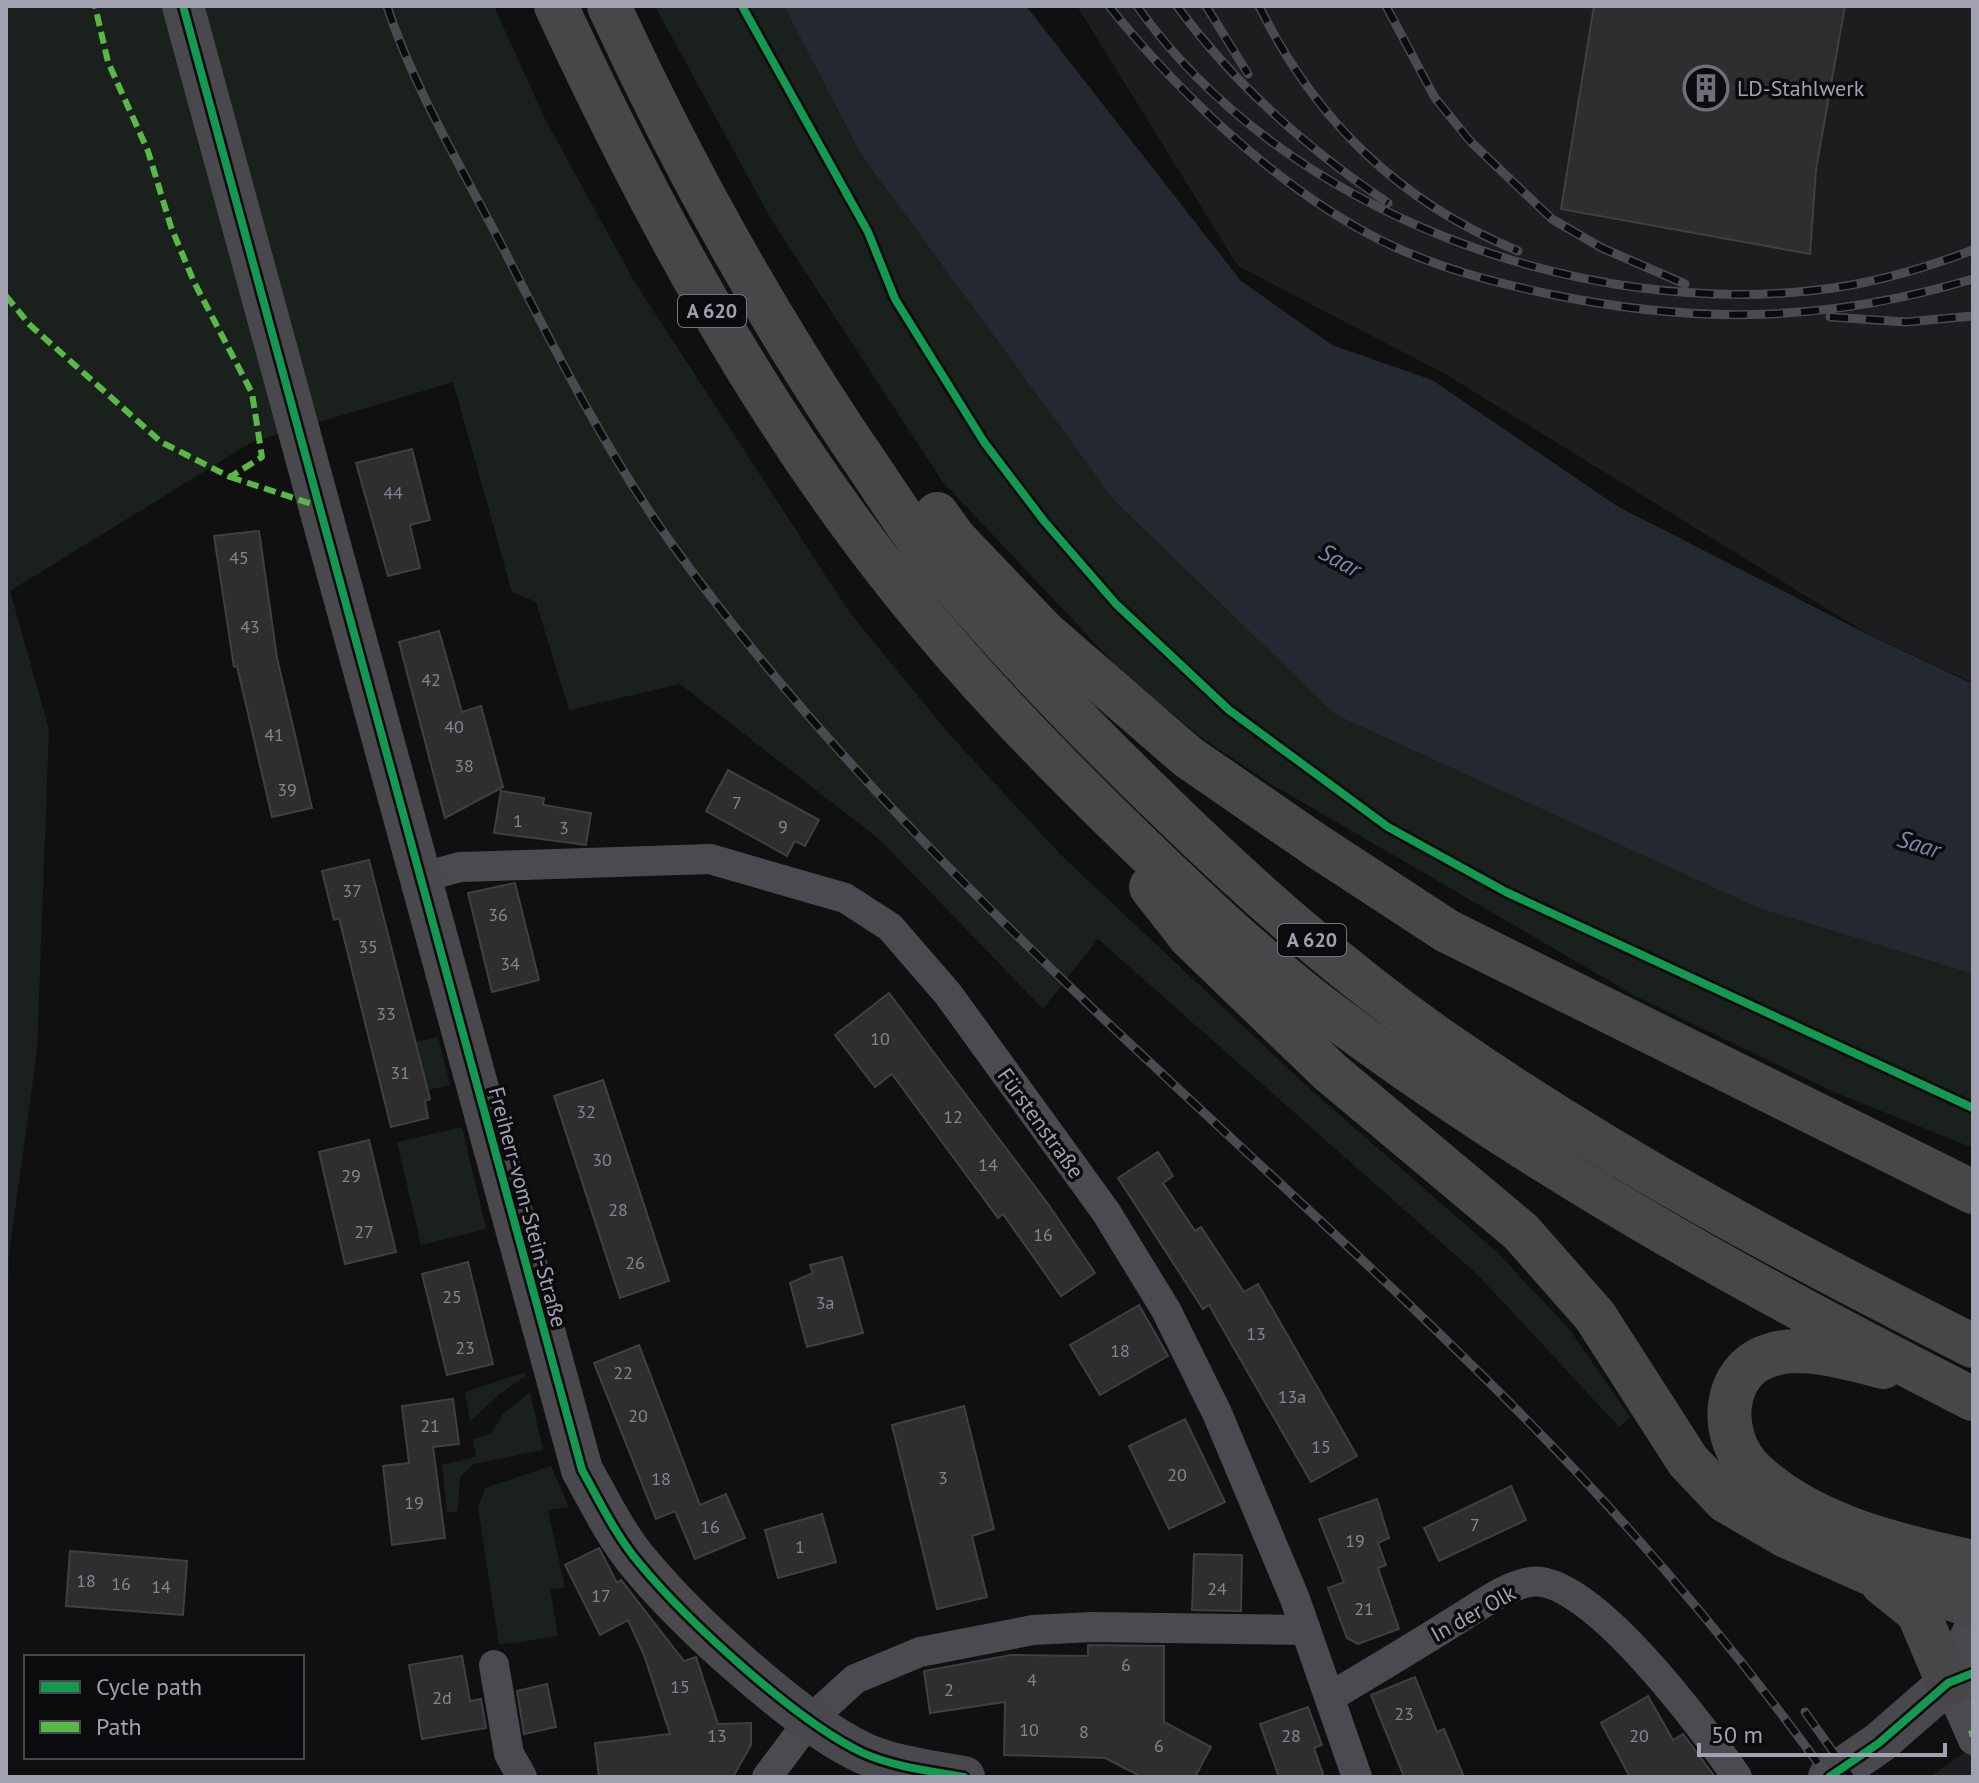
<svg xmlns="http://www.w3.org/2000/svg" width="1979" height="1783" font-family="'PT Sans',sans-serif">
	<rect width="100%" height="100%" fill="#101010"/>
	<g fill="#1d1d1f">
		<path d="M 1077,6 L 1973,6 L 1973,683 L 1868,634 L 1445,374 L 1238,266 Z"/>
		<path d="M 1973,1747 L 1973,1777 L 1929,1777 Z"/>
	</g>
	<g fill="#1a201b">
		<path d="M 6,6 L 494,6 L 545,119 L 634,281 L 850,613 L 950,735 L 1062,856 L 1310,1089 L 1498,1253 L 1570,1330 L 1630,1417 L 1619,1427 L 1478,1275 L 1098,939 L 1043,1009 L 880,840 L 680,684 L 569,710 L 536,602 L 512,592 L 453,382 L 252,442 L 10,591 L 49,729 L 37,1051 L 9,1254 L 6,1365 Z"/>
		<path d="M 655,6 L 784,6 L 859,151 L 1336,715 L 1759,907 L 1973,974 L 1973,1148 L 1834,1092 L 1639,998 L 1271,784 L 1202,738 L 1123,673 L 942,481 L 771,219 Z"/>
		<path d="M 438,1037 L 450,1085 L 428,1090 L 416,1042 Z"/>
		<path d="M 462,1127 L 486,1229 L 421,1245 L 397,1142 Z"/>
		<path d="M 525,1372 L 526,1376 L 499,1394 L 470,1422 L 465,1392 Z"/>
		<path d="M 530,1392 L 543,1450 L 474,1464 L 460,1477 L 458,1511 L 447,1513 L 442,1465 L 476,1457 L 473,1439 L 491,1434 L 503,1414 Z"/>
		<path d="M 551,1466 L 569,1507 L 548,1510 L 565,1588 L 550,1589 L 558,1636 L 499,1645 L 478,1508 L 485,1488 Z"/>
	</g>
	<path fill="#242931" d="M 784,6 L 1026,6 L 1241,281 L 1332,345 L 1432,380 L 1617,506 L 1865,633 L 1973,684 L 1973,974 L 1759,908 L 1336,715 L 1114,500 L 859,151 Z"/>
	<g fill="#2e2e2f" stroke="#3f3f44" stroke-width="2">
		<path d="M 1594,6 L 1845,6 L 1816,169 L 1810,254 L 1561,209 Z"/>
		<path d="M 412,449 L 430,520 L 410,525 L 420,568 L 388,576 L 356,463 Z"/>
		<path d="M 259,531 L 277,658 L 312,808 L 272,817 L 237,666 L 234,667 L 214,536 Z"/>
		<path d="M 439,631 L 462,712 L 481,706 L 503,787 L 445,818 L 399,642 Z"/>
		<path d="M 728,770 L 819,820 L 805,846 L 795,841 L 787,856 L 706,811 Z"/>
		<path d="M 501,791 L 544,798 L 543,805 L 591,813 L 586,845 L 494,833 Z"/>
		<path d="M 369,860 L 430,1099 L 425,1101 L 428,1118 L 391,1127 L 339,918 L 334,920 L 322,871 Z"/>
		<path d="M 515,883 L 539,980 L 492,992 L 468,893 Z"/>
		<path d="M 889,993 L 1048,1204 L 1095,1273 L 1061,1296 L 1003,1214 L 998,1218 L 892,1074 L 875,1087 L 835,1035 Z"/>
		<path d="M 603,1080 L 669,1281 L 620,1298 L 554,1096 Z"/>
		<path d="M 369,1140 L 396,1252 L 345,1264 L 319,1152 Z"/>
		<path d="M 1158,1152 L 1173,1176 L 1163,1183 L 1195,1231 L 1201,1227 L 1244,1292 L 1258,1284 L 1357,1456 L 1311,1482 L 1209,1305 L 1203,1309 L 1118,1178 Z"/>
		<path d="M 842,1257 L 863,1333 L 807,1347 L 790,1283 L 813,1273 L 810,1265 Z"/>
		<path d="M 468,1262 L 493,1364 L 447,1375 L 422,1274 Z"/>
		<path d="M 1139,1305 L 1168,1356 L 1100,1395 L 1070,1345 Z"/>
		<path d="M 639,1345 L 700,1505 L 726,1494 L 745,1538 L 695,1559 L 675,1511 L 656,1519 L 594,1363 Z"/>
		<path d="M 453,1399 L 459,1444 L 433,1447 L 445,1538 L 392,1545 L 383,1466 L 409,1463 L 402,1406 Z"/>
		<path d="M 964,1406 L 994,1529 L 972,1536 L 987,1597 L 937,1609 L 892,1425 Z"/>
		<path d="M 1185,1419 L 1225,1502 L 1169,1529 L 1129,1446 Z"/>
		<path d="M 1511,1486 L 1526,1520 L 1439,1561 L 1424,1528 Z"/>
		<path d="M 1377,1499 L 1389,1538 L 1378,1543 L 1386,1565 L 1378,1568 L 1399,1629 L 1358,1644 L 1347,1638 L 1328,1588 L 1344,1582 L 1319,1519 Z"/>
		<path d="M 822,1514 L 836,1562 L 778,1578 L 765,1530 Z"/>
		<path d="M 599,1548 L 617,1583 L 621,1580 L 684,1661 L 696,1657 L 718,1724 L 751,1723 L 751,1745 L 733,1777 L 599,1777 L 595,1743 L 670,1734 L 644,1655 L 628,1620 L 600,1635 L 565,1565 Z"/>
		<path d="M 70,1551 L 187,1561 L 183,1615 L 66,1606 Z"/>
		<path d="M 1194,1554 L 1242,1555 L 1241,1611 L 1192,1610 Z"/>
		<path d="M 1088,1645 L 1164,1646 L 1164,1722 L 1211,1747 L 1195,1777 L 1142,1777 L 1105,1758 L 1004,1755 L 1005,1702 L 930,1713 L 924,1671 L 1011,1655 L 1088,1656 Z"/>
		<path d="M 462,1656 L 470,1701 L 481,1699 L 486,1728 L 422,1739 L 409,1665 Z"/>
		<path d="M 1415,1677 L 1437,1732 L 1444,1729 L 1464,1777 L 1404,1777 L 1371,1695 Z"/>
		<path d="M 547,1684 L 556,1727 L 524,1734 L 517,1691 Z"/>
		<path d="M 1648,1696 L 1673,1740 L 1683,1734 L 1715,1777 L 1630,1777 L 1601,1723 Z"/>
		<path d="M 1308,1707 L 1322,1745 L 1314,1748 L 1324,1777 L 1279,1777 L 1260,1724 Z"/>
	</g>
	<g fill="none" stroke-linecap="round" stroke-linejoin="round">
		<g stroke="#4a4a50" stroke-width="30">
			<path d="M 423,877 L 460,867 L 710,859 L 845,898 L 890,927 L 948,994 L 1106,1212 L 1166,1310 L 1217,1413 L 1295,1599 L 1357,1777"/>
			<path d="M 494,1665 L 509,1754 L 522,1777"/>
			<path d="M 1948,1683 L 1973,1740"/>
			<path d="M 1330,1697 C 1372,1672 1414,1647 1455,1621 C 1477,1608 1505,1586 1530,1582 C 1588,1571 1707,1733 1737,1777"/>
			<path d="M 767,1777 L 809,1721 L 855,1679 L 920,1652 L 1033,1630 L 1092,1627 L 1306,1630"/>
		</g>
		<g stroke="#48484d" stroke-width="42">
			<path d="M 183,6 L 582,1470 C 600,1502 616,1536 640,1564 C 687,1621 797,1722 863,1753 C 894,1767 931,1771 964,1777"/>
			<path d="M 1948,1683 L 1973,1633"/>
			<path d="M 1829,1777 L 1879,1743 L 1948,1683 L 1973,1673"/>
		</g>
		<g stroke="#47474a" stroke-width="44">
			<path d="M 556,6 C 652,213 761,415 905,594 C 973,679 1049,757 1127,833 C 1188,892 1250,952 1317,1004 C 1522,1159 1744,1283 1973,1399"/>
			<path d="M 609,6 C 679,158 759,304 853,444 C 879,481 903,521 931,557 C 999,641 1075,719 1152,794 C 1246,886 1344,974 1452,1048 C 1619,1163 1793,1255 1973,1346"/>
			<path d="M 937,514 L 955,539 L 1044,632 L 1188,757 L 1317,846 L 1447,931 L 1973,1192"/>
			<path d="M 1151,887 L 1190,937 L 1330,1072 L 1521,1232 L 1595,1316 L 1688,1461 L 1726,1501 L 1786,1536 L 1867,1572 L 1973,1606"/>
			<path d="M 1883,1367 C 1852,1359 1806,1345 1774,1354 C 1719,1368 1718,1439 1754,1472 C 1811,1526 1899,1546 1973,1562"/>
			<path d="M 1882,1583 L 1918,1612 L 1948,1683"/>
		</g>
		<g stroke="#4a4b50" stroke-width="9">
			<g id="rail">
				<path d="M 387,6 C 414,89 462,168 502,246 C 554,348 606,453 674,547 C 908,871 1225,1118 1506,1399 C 1623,1516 1731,1642 1828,1777"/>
				<path d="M 1109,6 C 1180,95 1279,189 1382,241 C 1435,267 1492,282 1549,294 C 1698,325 1827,322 1973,279"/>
				<path d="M 1137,6 C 1283,213 1585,323 1833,288 C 1881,281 1928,267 1973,250"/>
				<path d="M 1177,6 C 1234,84 1309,150 1388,203"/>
				<path d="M 1206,6 L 1248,74"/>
				<path d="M 1259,6 C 1316,121 1398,201 1518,251"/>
				<path d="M 1386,6 L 1435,98 L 1471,142 L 1552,219 L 1602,248 L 1685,284"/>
				<path d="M 1830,317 L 1906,322 L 1973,316"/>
				<path d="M 1805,1712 L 1851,1777"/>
			</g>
		</g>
		<use href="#rail" stroke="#0b0a0c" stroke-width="6" stroke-dasharray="18" stroke-linecap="butt"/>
		<g stroke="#58b947" stroke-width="6" stroke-dasharray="12 6" stroke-linecap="butt">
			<path d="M 6,296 L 30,325 L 161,442 L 230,477 L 262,457 L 252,393 L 194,282 L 171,227 L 148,151 L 108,62 L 95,6"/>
			<path d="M 230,477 L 318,506"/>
			<path d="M 1969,1734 L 1973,1733"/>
		</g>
		<g stroke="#0b0a0c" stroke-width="13">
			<g id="cycleway">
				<path d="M 183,6 L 582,1470 C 600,1502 616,1536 640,1564 C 687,1621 797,1722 863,1753 C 894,1767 931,1771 964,1777"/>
				<path d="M 742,6 L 868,232 L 895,299 L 984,442 L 1044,521 L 1116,604 L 1229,710 L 1388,827 L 1506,892 L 1973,1108"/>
				<path d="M 1829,1777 L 1879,1743 L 1948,1683 L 1973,1673"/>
			</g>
		</g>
		<use href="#cycleway" stroke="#139951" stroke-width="8"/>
	</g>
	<defs>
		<g id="building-ring" transform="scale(2.3)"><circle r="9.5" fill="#0b0a0c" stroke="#6e6f79" stroke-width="1.5"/><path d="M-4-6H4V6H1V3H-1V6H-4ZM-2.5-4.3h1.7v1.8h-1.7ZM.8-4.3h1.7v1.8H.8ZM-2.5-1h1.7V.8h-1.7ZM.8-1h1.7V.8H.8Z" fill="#6e6f79"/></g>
	</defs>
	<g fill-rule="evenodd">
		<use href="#building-ring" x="1706" y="88"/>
	</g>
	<g text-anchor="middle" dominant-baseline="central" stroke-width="7" stroke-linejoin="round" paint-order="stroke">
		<g font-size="18" fill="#848591">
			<text x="393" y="492">44</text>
			<text x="239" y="557">45</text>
			<text x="250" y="626">43</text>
			<text x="431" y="679">42</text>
			<text x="454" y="726">40</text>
			<text x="274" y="734">41</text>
			<text x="464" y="765">38</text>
			<text x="287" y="789">39</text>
			<text x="737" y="802">7</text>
			<text x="518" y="820">1</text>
			<text x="783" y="826">9</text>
			<text x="564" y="827">3</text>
			<text x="352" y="890">37</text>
			<text x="498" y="914">36</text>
			<text x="368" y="946">35</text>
			<text x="510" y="963">34</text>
			<text x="386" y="1013">33</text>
			<text x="880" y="1038">10</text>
			<text x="400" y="1072">31</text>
			<text x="586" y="1111">32</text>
			<text x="953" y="1116">12</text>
			<text x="602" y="1159">30</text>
			<text x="988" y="1164">14</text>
			<text x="351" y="1175">29</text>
			<text x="618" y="1209">28</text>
			<text x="364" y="1231">27</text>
			<text x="1043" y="1234">16</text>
			<text x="635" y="1262">26</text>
			<text x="452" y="1296">25</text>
			<text x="825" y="1302">3a</text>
			<text x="1256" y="1333">13</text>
			<text x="465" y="1347">23</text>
			<text x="1120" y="1350">18</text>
			<text x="623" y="1372">22</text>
			<text x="1292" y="1396">13a</text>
			<text x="638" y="1415">20</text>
			<text x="430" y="1425">21</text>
			<text x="1321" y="1446">15</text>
			<text x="1177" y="1474">20</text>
			<text x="943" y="1477">3</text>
			<text x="661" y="1478">18</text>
			<text x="414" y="1502">19</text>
			<text x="1475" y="1524">7</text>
			<text x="710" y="1526">16</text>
			<text x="1355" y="1540">19</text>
			<text x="800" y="1546">1</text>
			<text x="86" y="1580">18</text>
			<text x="121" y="1583">16</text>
			<text x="161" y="1586">14</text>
			<text x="1217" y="1588">24</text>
			<text x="601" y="1595">17</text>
			<text x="1364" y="1608">21</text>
			<text x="1126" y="1664">6</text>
			<text x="1032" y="1679">4</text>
			<text x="680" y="1686">15</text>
			<text x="949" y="1689">2</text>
			<text x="442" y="1697">2d</text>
			<text x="1404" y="1713">23</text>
			<text x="1029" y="1729">10</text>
			<text x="1084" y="1731">8</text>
			<text x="717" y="1735">13</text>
			<text x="1291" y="1735">28</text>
			<text x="1639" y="1735">20</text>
			<text x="1159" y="1745">6</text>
		</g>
		<g fill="#0b0a0c" stroke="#737480" stroke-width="2">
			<rect x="678" y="295" width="68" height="32" rx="6"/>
			<rect x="1278" y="924" width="68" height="32" rx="6"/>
		</g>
		<g font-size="20" font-weight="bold" fill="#a0a2b2">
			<text x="712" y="311">A 620</text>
			<text x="1312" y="940">A 620</text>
		</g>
		<g font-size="22" fill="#a0a2b2" stroke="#0b0a0c" text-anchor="start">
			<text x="1737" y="88">LD-Stahlwerk</text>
		</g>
		<g font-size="22" fill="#a0a2b2" stroke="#0b0a0c">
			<text transform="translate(1041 1123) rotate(54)">Fürstenstraße</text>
			<text transform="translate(528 1207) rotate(75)">Freiherr-vom-Stein-Straße</text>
			<text transform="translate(1473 1613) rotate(-29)">In der Olk</text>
		</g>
		<g font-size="24" font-style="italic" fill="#7589af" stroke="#0b0a0c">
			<text transform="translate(1340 560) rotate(29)">Saar</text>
			<text transform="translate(1919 844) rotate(17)">Saar</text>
		</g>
	</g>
	<rect width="1979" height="1783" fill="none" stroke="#a0a2b2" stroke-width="16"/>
	<rect x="24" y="1655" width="280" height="104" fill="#0b0a0c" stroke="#47474e" stroke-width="2"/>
	<rect x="40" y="1681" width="40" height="12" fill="#139951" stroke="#47474e" stroke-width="2"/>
	<text x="96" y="1695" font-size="24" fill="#a0a2b2">Cycle path</text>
	<rect x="40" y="1721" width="40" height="12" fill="#58b947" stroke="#47474e" stroke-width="2"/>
	<text x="96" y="1735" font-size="24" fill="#a0a2b2">Path</text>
	<path d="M1699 1743v12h246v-12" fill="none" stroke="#a0a2b2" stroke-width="4"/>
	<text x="1711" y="1743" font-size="24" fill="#a0a2b2" stroke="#0b0a0c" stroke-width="6" paint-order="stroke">50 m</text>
</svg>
